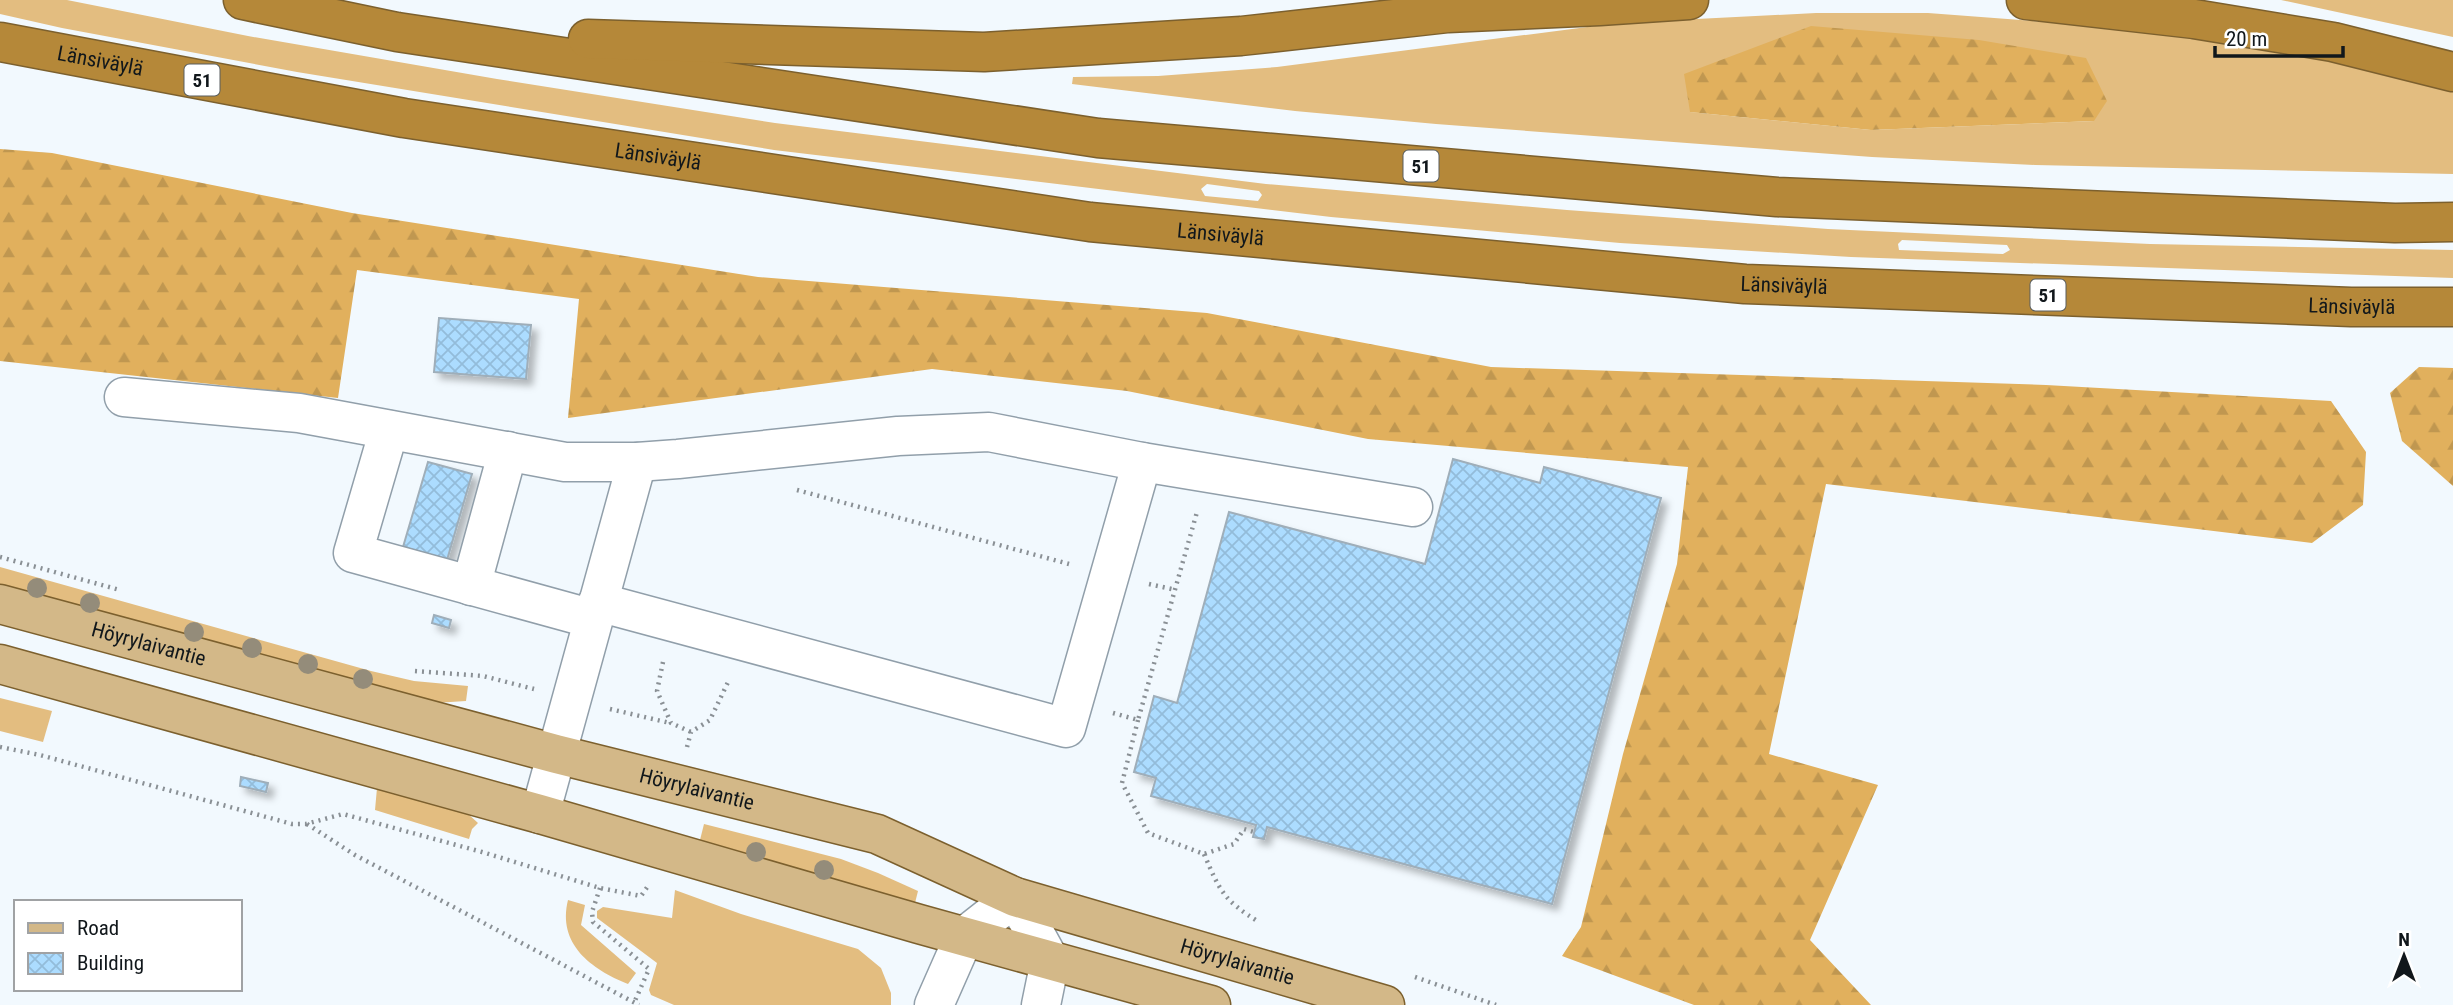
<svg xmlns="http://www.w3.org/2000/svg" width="2453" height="1005" font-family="'Roboto Condensed',sans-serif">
	<defs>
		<pattern id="forest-firs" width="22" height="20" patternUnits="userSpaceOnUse" patternTransform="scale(1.75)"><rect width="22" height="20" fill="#e1b05d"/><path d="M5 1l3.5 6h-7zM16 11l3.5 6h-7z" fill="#c09750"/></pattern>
		<pattern id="building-cross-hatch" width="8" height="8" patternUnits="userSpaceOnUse" patternTransform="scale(1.75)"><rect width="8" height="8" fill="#acdcff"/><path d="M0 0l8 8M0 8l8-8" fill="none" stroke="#93bcda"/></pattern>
		<filter id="shadow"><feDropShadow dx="6" dy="6" stdDeviation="3.5" flood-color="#0004"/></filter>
	</defs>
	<rect width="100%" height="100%" fill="#f2f9fe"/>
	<g fill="#e3bd80" fill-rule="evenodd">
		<path d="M 0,0 L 67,0 L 248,36 L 497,79 L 775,123 L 1266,184 L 1567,210 L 1828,229 L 2150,244 L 2453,250 L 2453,278 L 1851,257 L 1620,243 L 1331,217 L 774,150 L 297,72 L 62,28 L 0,14 ZM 1207,184 L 1259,191 L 1262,195 L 1258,201 L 1205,196 L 1201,189 ZM 1902,240 L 2007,245 L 2010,250 L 2003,254 L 1899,250 L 1898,244 Z"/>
		<path d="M 2281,0 L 2453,0 L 2453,37 Z"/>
		<path d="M 1816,13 L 1928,13 L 2152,30 L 2378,69 L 2453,88 L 2453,174 L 2035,165 L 1872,157 L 1436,124 L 1295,111 L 1072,84 L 1073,77 L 1158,76 L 1277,67 L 1618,23 ZM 1690,112 L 2094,121 L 1871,130 Z"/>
		<path d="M 0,567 L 371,671 L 414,681 L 468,686 L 466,701 L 435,703 L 371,690 L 0,585 Z"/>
		<path d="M 0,698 L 52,711 L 43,742 L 0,731 Z"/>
		<path d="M 377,788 L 467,813 L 478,823 L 472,829 L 469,839 L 375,810 Z"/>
		<path d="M 704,824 L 841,859 L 878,873 L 918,891 L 914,907 L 699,844 Z"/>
		<path d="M 675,890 L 741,914 L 858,949 L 881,968 L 891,993 L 891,1005 L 674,1005 L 651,995 L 649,990 L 657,963 L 597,918 L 597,911 L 603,907 L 672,918 Z"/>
		<path d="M 568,900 L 585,905 L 581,925 L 636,973 L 628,984 C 591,969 557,944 568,900 Z"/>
	</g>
	<g fill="url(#forest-firs)">
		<path d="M 1811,26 L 1979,40 L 2086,58 L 2107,101 L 2094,121 L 1871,130 L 1690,112 L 1684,74 Z"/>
		<path d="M 0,149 L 52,153 L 352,213 L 758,277 L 1207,313 L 1491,367 L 2046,385 L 2331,401 L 2366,452 L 2363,505 L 2312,543 L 1826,484 L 1769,754 L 1878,785 L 1810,940 L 1871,1005 L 1694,1005 L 1562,956 L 1581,927 L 1623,754 L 1677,564 L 1688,467 L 1368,439 L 1127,391 L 932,369 L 568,418 L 579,299 L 357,270 L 338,398 L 0,361 Z"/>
		<path d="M 2419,367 L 2453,368 L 2453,486 L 2402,441 L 2390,393 Z"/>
	</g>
	<g fill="url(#building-cross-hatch)" stroke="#9faeb9" stroke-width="2" filter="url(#shadow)">
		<path d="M 439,318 L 531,325 L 526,379 L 434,372 Z"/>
		<path d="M 1453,459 L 1540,483 L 1544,467 L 1661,498 L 1552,904 L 1267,827 L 1264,839 L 1253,837 L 1256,825 L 1151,796 L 1156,778 L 1134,772 L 1154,696 L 1177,703 L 1229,512 L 1425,564 Z"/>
		<path d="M 428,462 L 472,474 L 447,560 L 403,547 Z"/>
		<path d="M 434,615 L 451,620 L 449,628 L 432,623 Z"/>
		<path d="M 241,777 L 268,783 L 266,792 L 240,786 Z"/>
	</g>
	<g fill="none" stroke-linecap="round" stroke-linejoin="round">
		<g stroke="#919faa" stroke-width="41">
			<g id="minor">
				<path d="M 124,397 L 299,413 L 565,462 L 637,462 L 678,459 L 898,436 L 989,432 L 1142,462 L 1413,507"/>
				<path d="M 389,430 L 353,553 L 593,619"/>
				<path d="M 471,586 L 508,451"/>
				<path d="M 598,602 L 1066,728 L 1142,462"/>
				<path d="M 540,814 L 637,462"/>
				<path d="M 934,1005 L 964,937 L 1015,897 L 1050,961 L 1041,1005"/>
			</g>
		</g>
		<g stroke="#7c602e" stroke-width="41">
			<g id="major">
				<path id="s1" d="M 0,604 L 556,754 L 877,834 L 1015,897 L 1385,1005"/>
				<path d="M 0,664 L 540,814 L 919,924 L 1211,1005"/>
			</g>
		</g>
		<g stroke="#7c602e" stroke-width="41">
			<g id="highway">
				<path d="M 243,0 L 397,32 L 1098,138 L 1777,197 L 2395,223 L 2453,222"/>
				<path d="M 2026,0 L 2194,19 L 2333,42 L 2453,72"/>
				<path d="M 588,39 L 984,52 L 1241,36 L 1448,13 L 1600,6 L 1689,0"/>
				<path id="s2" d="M 0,42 L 404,118 L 1090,222 L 1745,284 L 2351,307 L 2453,307"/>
			</g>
		</g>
		<g stroke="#8a9095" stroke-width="4.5" stroke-dasharray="2 5" stroke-linecap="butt">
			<path d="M 797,490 L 1069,564"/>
			<path d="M 0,557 L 120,590"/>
			<path d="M 1149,584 L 1176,590"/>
			<path d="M 663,662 L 657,691 L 671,723 L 691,732"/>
			<path d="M 415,671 L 483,676 L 534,689"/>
			<path d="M 610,709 L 670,723"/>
			<path d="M 1113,713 L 1138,720 L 1197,512"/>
			<path d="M 1138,720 L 1122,783 L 1148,833 L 1204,854 L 1234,844 L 1244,829 L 1254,832"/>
			<path d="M 0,747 L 40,755 L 292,824 L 306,824 L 343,814 L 482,852 L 600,888 L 641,896 L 648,886"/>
			<path d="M 687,747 L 691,732 L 710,720 L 729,680"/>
			<path d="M 307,824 L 355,855 L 639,1005"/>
			<path d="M 1204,854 C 1220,891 1223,900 1259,922"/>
			<path d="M 600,888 L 592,912 L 593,922 L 649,969 L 634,1003"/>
			<path d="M 1415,977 L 1496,1005"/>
		</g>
		<use href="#minor" stroke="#fff" stroke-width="38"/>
		<use href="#major" stroke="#d3b888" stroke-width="38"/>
		<use href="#highway" stroke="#b58839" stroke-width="38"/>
	</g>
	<g fill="#948c7a">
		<circle cx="37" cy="588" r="10"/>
		<circle cx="90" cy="603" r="10"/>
		<circle cx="194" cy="632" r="10"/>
		<circle cx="252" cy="648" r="10"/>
		<circle cx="308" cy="664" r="10"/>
		<circle cx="363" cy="679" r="10"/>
		<circle cx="756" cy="852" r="10"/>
		<circle cx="824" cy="870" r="10"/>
	</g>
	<g text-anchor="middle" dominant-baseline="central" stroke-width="7" stroke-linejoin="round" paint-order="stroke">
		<g fill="#fff" stroke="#585d5f" stroke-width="2">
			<rect x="184.5" y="64.5" width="35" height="31" rx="5"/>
			<rect x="1403.5" y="150.5" width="35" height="31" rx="5"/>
			<rect x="2030.5" y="279.5" width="35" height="31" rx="5"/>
		</g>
		<g font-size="19" font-weight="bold" fill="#11171b">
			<text x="202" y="80">51</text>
			<text x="1421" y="166">51</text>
			<text x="2048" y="295">51</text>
		</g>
		<g font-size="21" fill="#11171b" stroke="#fff">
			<text stroke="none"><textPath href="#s2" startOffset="102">Länsiväylä</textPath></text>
			<text stroke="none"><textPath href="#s2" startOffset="668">Länsiväylä</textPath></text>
			<text stroke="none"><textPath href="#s2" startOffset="1236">Länsiväylä</textPath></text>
			<text stroke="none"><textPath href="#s2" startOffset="1802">Länsiväylä</textPath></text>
			<text stroke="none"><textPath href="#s2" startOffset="2370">Länsiväylä</textPath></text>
			<text stroke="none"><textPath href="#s1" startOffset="154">Höyrylaivantie</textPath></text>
			<text stroke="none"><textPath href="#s1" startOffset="721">Höyrylaivantie</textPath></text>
			<text stroke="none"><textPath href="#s1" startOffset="1290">Höyrylaivantie</textPath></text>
		</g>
	</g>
	<rect x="14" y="900" width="228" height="91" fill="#ffffff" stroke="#a0a2a4" stroke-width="2"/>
	<rect x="28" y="923" width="35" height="10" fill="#d3b888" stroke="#a0a2a4" stroke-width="2"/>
	<text x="77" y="935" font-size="21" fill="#11171b">Road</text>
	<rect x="28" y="953" width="35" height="21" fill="url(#building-cross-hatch)" stroke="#a0a2a4" stroke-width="2"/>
	<text x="77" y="970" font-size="21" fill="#11171b">Building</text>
	<g transform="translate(2404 956)" stroke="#ffffff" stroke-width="5" paint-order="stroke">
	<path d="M0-5L12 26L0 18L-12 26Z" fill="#11171b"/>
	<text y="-10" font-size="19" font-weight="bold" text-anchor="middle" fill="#11171b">N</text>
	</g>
	<path d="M2215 46v10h128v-10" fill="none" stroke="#11171b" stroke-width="3.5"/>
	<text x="2226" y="46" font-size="21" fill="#11171b" stroke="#ffffff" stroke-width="5" paint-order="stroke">20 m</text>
</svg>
